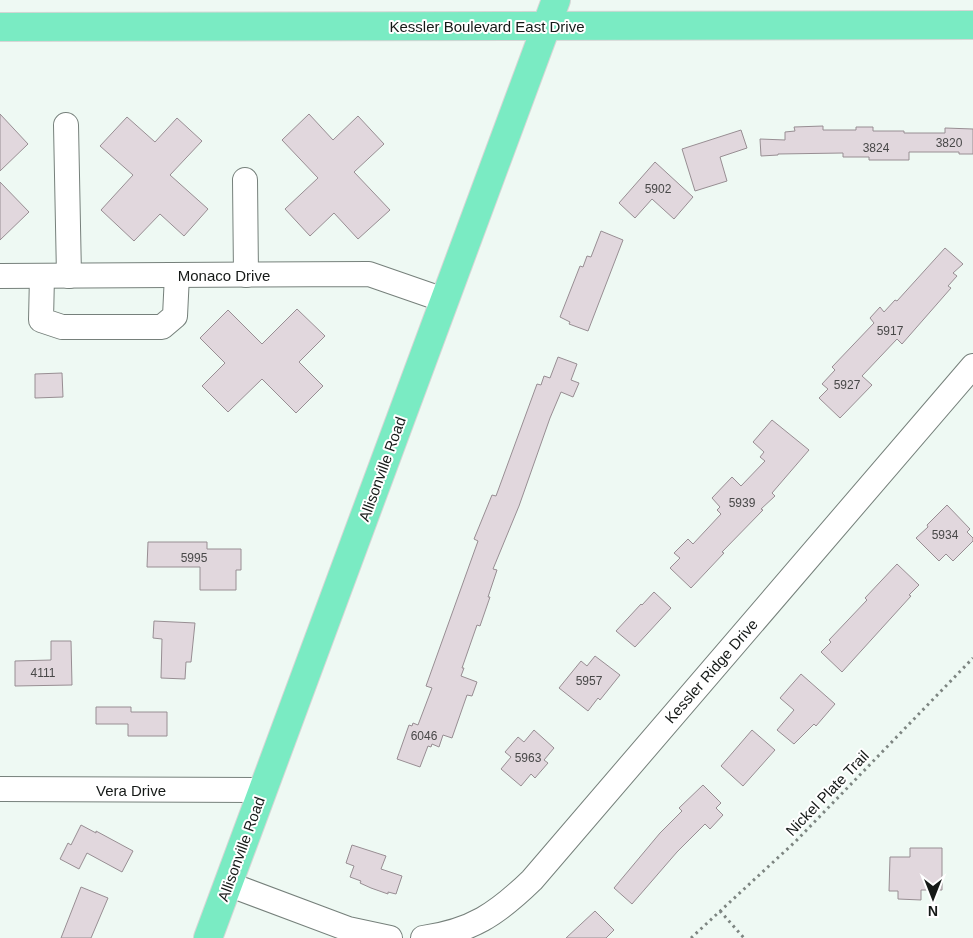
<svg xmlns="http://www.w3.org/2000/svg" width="973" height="938" font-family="Arial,sans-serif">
	<rect width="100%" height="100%" fill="#eef9f3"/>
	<g fill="#e1d7dd" stroke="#988e93">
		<path d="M 0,114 L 28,144 L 0,171 Z"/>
		<path d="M 309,114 L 333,140 L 358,116 L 384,144 L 354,172 L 390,210 L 358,239 L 334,213 L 310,236 L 285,209 L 318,178 L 282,140 Z"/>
		<path d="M 127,117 L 155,142 L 177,118 L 202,141 L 170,175 L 208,209 L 184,236 L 160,214 L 134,241 L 101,210 L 133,175 L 100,146 Z"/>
		<path d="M 823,126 L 823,130 L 856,130 L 856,127 L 873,127 L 873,131 L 904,131 L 904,133 L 945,133 L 945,128 L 973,129 L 973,154 L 959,154 L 959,152 L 909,152 L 909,160 L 869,160 L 869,157 L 843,157 L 843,153 L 778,154 L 778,155 L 761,156 L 760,139 L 785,140 L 785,132 L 795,131 L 794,127 Z"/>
		<path d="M 741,130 L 747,148 L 720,157 L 727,181 L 695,191 L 682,149 Z"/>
		<path d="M 655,162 L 693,197 L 674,219 L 652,199 L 635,218 L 619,203 Z"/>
		<path d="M 0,182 L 29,212 L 0,240 Z"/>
		<path d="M 601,231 L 623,240 L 588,331 L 569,324 L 570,322 L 560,317 L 580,266 L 583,267 L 587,256 L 591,257 Z"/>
		<path d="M 945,248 L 963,264 L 953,273 L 957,276 L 948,286 L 951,288 L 902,344 L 897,339 L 862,376 L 872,385 L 840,418 L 819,398 L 828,389 L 822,384 L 835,370 L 832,367 L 874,323 L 870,318 L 880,307 L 884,312 L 895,300 L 897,301 Z"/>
		<path d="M 297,309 L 325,336 L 299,362 L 323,386 L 296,413 L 262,379 L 228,412 L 202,386 L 225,363 L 200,338 L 228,310 L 262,344 Z"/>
		<path d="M 558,357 L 577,364 L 571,380 L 579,383 L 573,397 L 561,392 L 550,418 L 519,506 L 493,569 L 497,570 L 488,597 L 490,597 L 480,626 L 477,625 L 462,668 L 464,668 L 461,676 L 477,682 L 472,696 L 467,695 L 452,738 L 443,735 L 439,747 L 432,744 L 431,747 L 428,746 L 420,767 L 397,759 L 409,725 L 412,726 L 413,723 L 418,725 L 432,688 L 426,686 L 478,541 L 474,539 L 492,495 L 496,496 L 537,384 L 541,385 L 544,376 L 550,378 Z"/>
		<path d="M 62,373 L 63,397 L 35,398 L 35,374 Z"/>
		<path d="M 772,420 L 809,450 L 772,493 L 775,496 L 761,509 L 763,510 L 722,552 L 724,553 L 691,588 L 670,568 L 680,558 L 674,553 L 688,539 L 693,544 L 721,514 L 717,510 L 720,507 L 712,498 L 732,477 L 741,486 L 765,461 L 760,457 L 764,452 L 753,442 Z"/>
		<path d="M 947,505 L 970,529 L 967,532 L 973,538 L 973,541 L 953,561 L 946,554 L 939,561 L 916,538 L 928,527 L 927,525 Z"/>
		<path d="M 148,542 L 207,542 L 207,549 L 241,549 L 241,570 L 236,570 L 236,590 L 200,590 L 200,567 L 147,567 Z"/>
		<path d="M 897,564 L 919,585 L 909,595 L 911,596 L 842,672 L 821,652 L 831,642 L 829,640 L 867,600 L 865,598 Z"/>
		<path d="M 654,592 L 671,608 L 635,647 L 616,631 L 641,604 L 642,605 Z"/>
		<path d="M 154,621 L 195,623 L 191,662 L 186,662 L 185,679 L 161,678 L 162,639 L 153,638 Z"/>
		<path d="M 51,641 L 71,641 L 72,685 L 15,686 L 15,661 L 51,660 Z"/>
		<path d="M 595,656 L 620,675 L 600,700 L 598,698 L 588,711 L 559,688 L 581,661 L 587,666 Z"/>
		<path d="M 801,674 L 835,704 L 816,726 L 814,724 L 794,744 L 777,730 L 794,710 L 780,698 Z"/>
		<path d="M 96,707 L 131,707 L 131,712 L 167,712 L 167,736 L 128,736 L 128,724 L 96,724 Z"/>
		<path d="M 534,730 L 554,748 L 544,760 L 548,763 L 535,778 L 531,774 L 521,786 L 501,769 L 511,757 L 505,752 L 518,737 L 524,742 Z"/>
		<path d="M 752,730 L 775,750 L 743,786 L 721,766 Z"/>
		<path d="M 703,785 L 721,803 L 716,808 L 723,815 L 710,829 L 705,824 L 677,852 L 632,904 L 614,888 L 660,833 L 682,811 L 679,808 Z"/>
		<path d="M 81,825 L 96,833 L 96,831 L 133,851 L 122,872 L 87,853 L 79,869 L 60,859 L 68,843 L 71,845 Z"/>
		<path d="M 352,845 L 386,856 L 381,869 L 402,876 L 396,894 L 388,892 L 388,894 L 371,888 L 360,883 L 361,881 L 350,877 L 354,866 L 346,863 Z"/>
		<path d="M 910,848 L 942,848 L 942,890 L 921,890 L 921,900 L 898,899 L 898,891 L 889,891 L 890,857 L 910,857 Z"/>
		<path d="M 81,887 L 108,898 L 91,938 L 61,938 Z"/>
		<path d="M 595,911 L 614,930 L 606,938 L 566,938 Z"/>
	</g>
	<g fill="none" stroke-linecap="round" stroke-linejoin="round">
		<g stroke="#76807b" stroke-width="26">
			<g id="minor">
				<path d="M 66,125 L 69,276"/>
				<path d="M 245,180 L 246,275"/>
				<path d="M 0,276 L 369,274 L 444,300"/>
				<path d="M 42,276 L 41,320 L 62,327 L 162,327 L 175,316 L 177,275"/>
				<path d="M 0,789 L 262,790"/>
				<path d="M 228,884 L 348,929 L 390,938"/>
				<path d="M 423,938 C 472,931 497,914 532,880 L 973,366"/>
			</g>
		</g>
		<g stroke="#d5d6d5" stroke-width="30">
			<g id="major">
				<path d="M 0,27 L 973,25"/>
				<path d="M 208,938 L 556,0"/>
			</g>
		</g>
		<g stroke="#7d8581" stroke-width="3" stroke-dasharray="2.5 4" stroke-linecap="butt">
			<path d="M 720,911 L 744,938"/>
			<path d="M 691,938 L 796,841 L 973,658"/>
		</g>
		<use href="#minor" stroke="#fff" stroke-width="24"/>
		<use href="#major" stroke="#7aebc3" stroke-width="28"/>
	</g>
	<g text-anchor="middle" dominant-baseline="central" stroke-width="4" stroke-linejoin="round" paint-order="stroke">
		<g font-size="12" fill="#484848">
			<text x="949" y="143">3820</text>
			<text x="876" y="148">3824</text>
			<text x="658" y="189">5902</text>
			<text x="890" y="331">5917</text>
			<text x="847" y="385">5927</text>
			<text x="742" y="503">5939</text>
			<text x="945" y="535">5934</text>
			<text x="194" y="558">5995</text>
			<text x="43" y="673">4111</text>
			<text x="589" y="681">5957</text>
			<text x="424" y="736">6046</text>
			<text x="528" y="758">5963</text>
		</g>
		<g font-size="15" fill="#151917" stroke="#fff">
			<text x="487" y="26">Kessler Boulevard East Drive</text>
			<text x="224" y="275">Monaco Drive</text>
			<text transform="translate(382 469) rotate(-70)">Allisonville Road</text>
			<text transform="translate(711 671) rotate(-49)">Kessler Ridge Drive</text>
			<text x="131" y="790">Vera Drive</text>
			<text transform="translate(827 793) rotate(-46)">Nickel Plate Trail</text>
			<text transform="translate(241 849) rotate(-70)">Allisonville Road</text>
		</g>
	</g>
	<g transform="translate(933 898) rotate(180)" stroke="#ffffff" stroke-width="4" paint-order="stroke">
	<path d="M0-4L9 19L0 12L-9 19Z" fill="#151917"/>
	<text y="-8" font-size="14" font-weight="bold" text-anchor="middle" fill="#151917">N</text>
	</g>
</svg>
